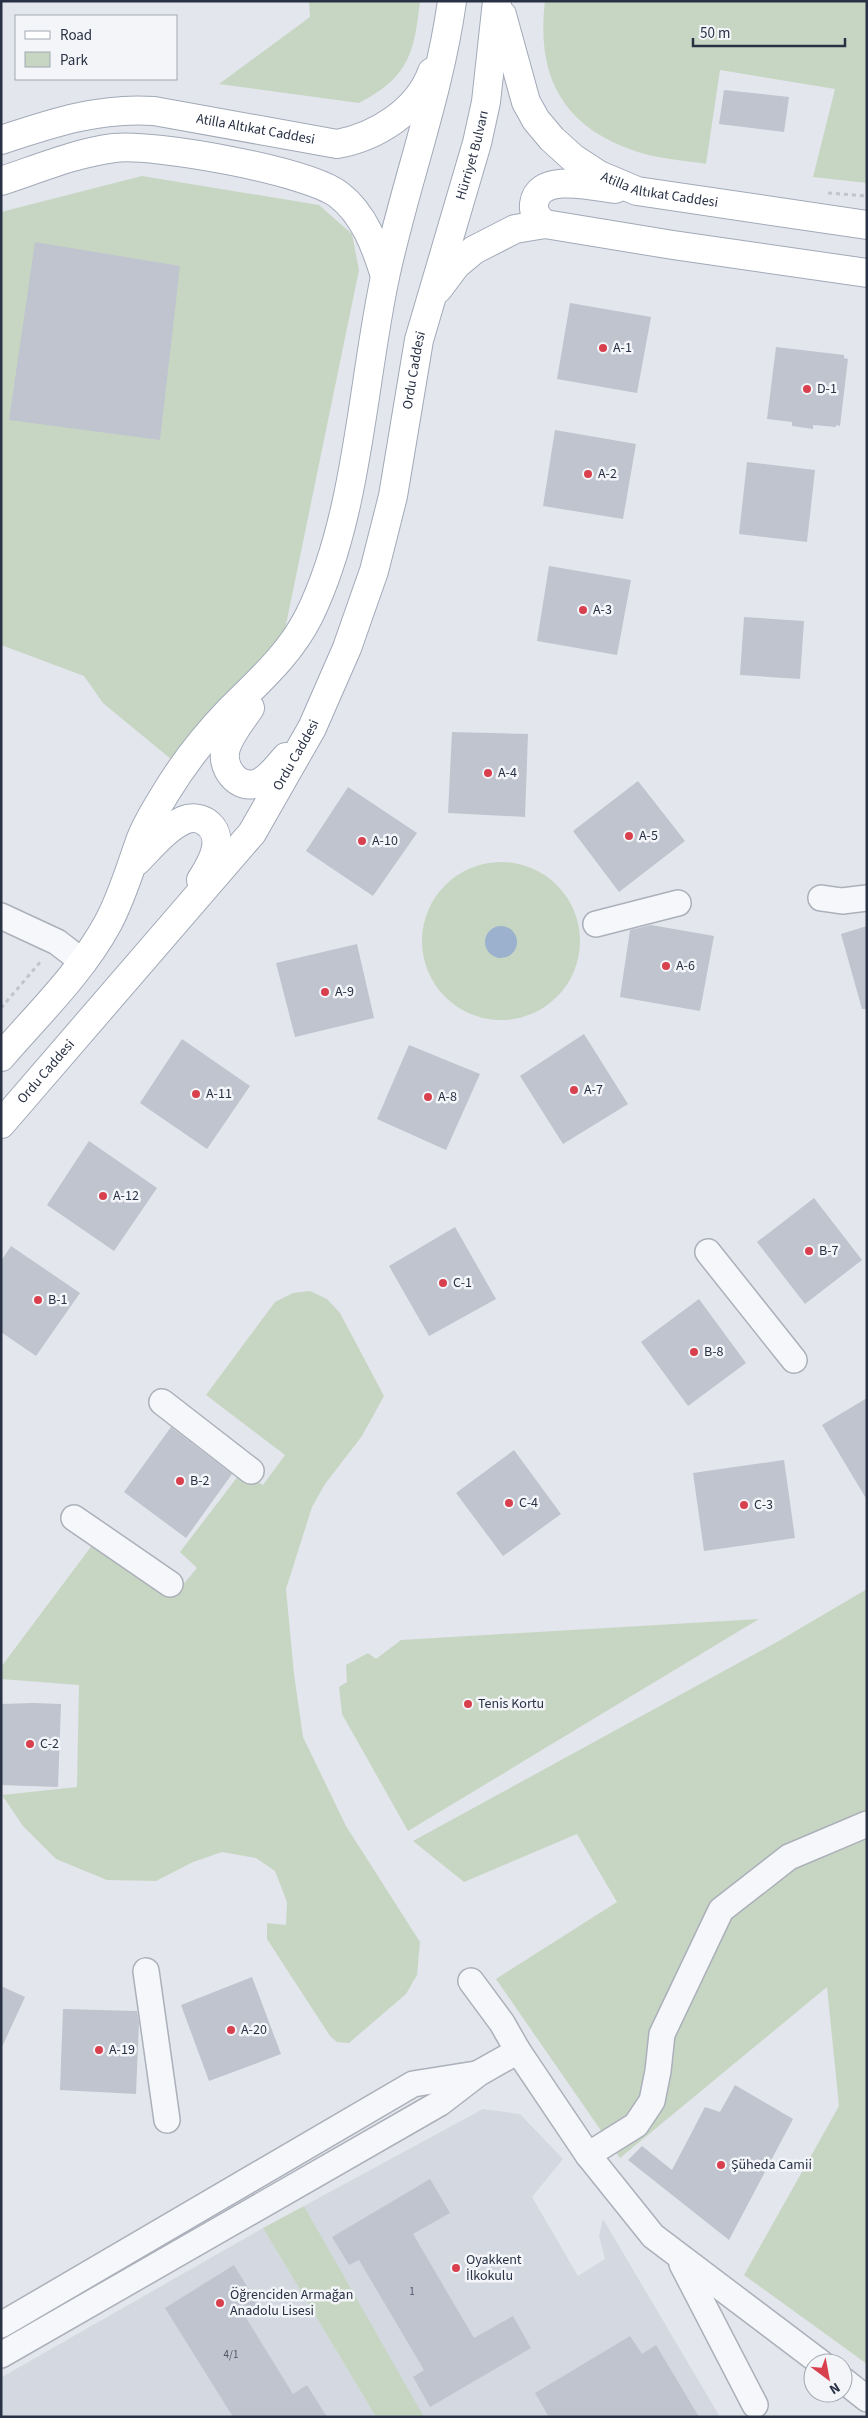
<svg xmlns="http://www.w3.org/2000/svg" width="868" height="2418" font-family="'Source Sans 3',sans-serif">
	<rect width="100%" height="100%" fill="#e3e6ec"/>
	<g fill="#d4d8e1">
		<path d="M 483,2109 L 520,2114 L 563,2159 L 532,2197 L 578,2276 L 605,2259 L 599,2236 L 603,2219 L 720,2417 L 422,2417 L 304,2206 Z"/>
		<path d="M 263,2228 L 376,2417 L 4,2417 L 1,2411 L 2,2377 Z"/>
	</g>
	<g fill="#c7d6c3">
		<path d="M 309,1 L 420,1 C 414,54 409,77 359,103 L 219,84 L 310,17 Z"/>
		<path d="M 545,1 L 867,1 L 867,183 L 813,177 L 835,89 L 720,70 L 706,164 C 683,160 657,159 635,151 C 562,126 536,76 545,1 Z"/>
		<path d="M 142,176 L 319,205 L 352,234 L 359,270 L 282,644 L 172,760 L 103,703 L 84,676 L 1,645 L 1,212 Z"/>
		<circle cx="501" cy="941" r="79"/>
		<path d="M 310,1291 L 327,1299 L 340,1313 L 384,1396 L 362,1436 L 325,1484 L 312,1507 L 286,1589 L 294,1674 L 303,1737 L 346,1826 L 420,1942 L 417,1975 L 406,1994 L 349,2043 L 337,2042 L 330,2036 L 267,1939 L 267,1923 L 286,1925 L 287,1902 L 275,1871 L 256,1858 L 222,1852 L 193,1862 L 156,1881 L 107,1880 L 56,1859 L 23,1826 L 2,1795 L 77,1787 L 79,1685 L 1,1679 L 1,1667 L 96,1540 L 175,1594 L 197,1568 L 180,1552 L 242,1471 L 263,1485 L 285,1455 L 206,1395 L 275,1302 L 293,1293 Z"/>
		<path d="M 867,1589 L 867,2364 L 744,2275 L 839,2106 L 827,1987 L 620,2158 L 496,1979 L 617,1902 L 577,1834 L 464,1882 L 413,1841 L 777,1642 Z"/>
		<path d="M 759,1619 L 408,1831 L 342,1714 L 339,1687 L 347,1682 L 346,1665 L 368,1653 L 376,1659 L 401,1640 Z"/>
		<path d="M 304,2206 L 424,2417 L 376,2417 L 263,2228 Z"/>
	</g>
	<circle fill="#9bb1ce" cx="501" cy="942" r="16"/>
	<g fill="#bfc4cf">
		<path d="M 724,90 L 789,97 L 784,132 L 719,124 Z"/>
		<path d="M 35,242 L 180,266 L 160,440 L 9,420 Z"/>
		<path d="M 570,303 L 651,317 L 637,393 L 557,379 Z"/>
		<path d="M 776,347 L 844,355 L 844,358 L 848,359 L 840,426 L 836,425 L 836,427 L 813,425 L 813,429 L 792,426 L 792,422 L 767,419 Z"/>
		<path d="M 555,430 L 636,444 L 623,519 L 543,506 Z"/>
		<path d="M 747,462 L 815,470 L 807,542 L 739,534 Z"/>
		<path d="M 549,566 L 631,580 L 617,655 L 537,641 Z"/>
		<path d="M 744,617 L 804,621 L 800,679 L 740,675 Z"/>
		<path d="M 452,732 L 528,734 L 525,817 L 448,813 Z"/>
		<path d="M 638,781 L 685,841 L 619,892 L 573,831 Z"/>
		<path d="M 348,787 L 417,833 L 373,896 L 306,851 Z"/>
		<path d="M 651,925 L 714,936 L 700,1011 L 620,997 L 630,930 Z"/>
		<path d="M 867,926 L 867,1009 L 862,1009 L 841,934 Z"/>
		<path d="M 357,944 L 374,1018 L 295,1037 L 276,963 Z"/>
		<path d="M 584,1034 L 628,1104 L 563,1144 L 520,1076 Z"/>
		<path d="M 182,1039 L 250,1086 L 207,1149 L 140,1103 Z"/>
		<path d="M 409,1045 L 480,1074 L 446,1150 L 377,1119 Z"/>
		<path d="M 89,1141 L 157,1188 L 114,1251 L 47,1205 Z"/>
		<path d="M 814,1198 L 862,1260 L 805,1304 L 757,1242 Z"/>
		<path d="M 455,1227 L 496,1299 L 429,1336 L 389,1266 Z"/>
		<path d="M 11,1246 L 80,1293 L 36,1356 L 1,1332 L 1,1261 Z"/>
		<path d="M 699,1299 L 746,1363 L 688,1406 L 641,1342 Z"/>
		<path d="M 867,1398 L 867,1500 L 822,1425 Z"/>
		<path d="M 171,1427 L 232,1474 L 186,1538 L 124,1492 Z"/>
		<path d="M 514,1450 L 561,1514 L 503,1556 L 456,1493 Z"/>
		<path d="M 784,1460 L 795,1538 L 704,1551 L 693,1473 Z"/>
		<path d="M 33,1703 L 61,1704 L 58,1787 L 1,1785 L 1,1704 Z"/>
		<path d="M 252,1977 L 281,2054 L 209,2081 L 181,2005 Z"/>
		<path d="M 1,1986 L 25,1997 L 1,2049 Z"/>
		<path d="M 63,2009 L 137,2011 L 139,2022 L 136,2094 L 60,2090 Z"/>
		<path d="M 735,2085 L 793,2119 L 729,2240 L 628,2160 L 642,2146 L 672,2170 L 705,2107 L 720,2112 Z"/>
		<path d="M 430,2179 L 450,2213 L 413,2234 L 474,2338 L 513,2316 L 531,2348 L 430,2407 L 413,2377 L 424,2370 L 359,2260 L 349,2265 L 332,2237 Z"/>
		<path d="M 234,2265 L 258,2304 L 243,2313 L 293,2394 L 307,2385 L 327,2417 L 233,2417 L 165,2308 Z"/>
		<path d="M 630,2336 L 642,2354 L 656,2345 L 699,2417 L 549,2417 L 535,2393 Z"/>
	</g>
	<g fill="none" stroke-linecap="round" stroke-linejoin="round">
		<g stroke="#abb0ba" stroke-width="28">
			<g id="minor">
				<path d="M 821,898 L 842,901 L 867,898"/>
				<path d="M 1,916 L 57,942 L 83,962"/>
				<path d="M 596,924 L 678,903"/>
				<path d="M 708,1252 L 794,1360"/>
				<path d="M 162,1402 L 251,1471"/>
				<path d="M 74,1518 L 170,1584"/>
				<path d="M 146,1971 L 167,2120"/>
				<path d="M 471,1981 L 502,2023 L 518,2051 L 588,2155 L 653,2236 L 821,2363"/>
				<path d="M 588,2155 L 636,2125 L 652,2101 L 658,2071 L 662,2034 L 721,1910 L 789,1857 L 867,1824"/>
				<path d="M 682,2264 L 755,2405"/>
				<path d="M 1,2325 L 413,2084 L 476,2074"/>
				<path d="M 1,2355 L 440,2103 L 479,2073 L 518,2051"/>
				<path d="M 843,2380 L 867,2399"/>
			</g>
		</g>
		<g stroke="#a1a9b8" stroke-width="30">
			<g id="major">
				<path id="s1" d="M 502,15 L 526,102 L 536,120 L 552,139 L 573,158 L 599,175 L 637,191 L 867,225"/>
				<path id="s2" d="M 1,140 C 52,123 100,107 154,111 L 337,144 C 376,137 418,111 432,72"/>
				<path d="M 1,181 C 38,169 75,153 114,148 C 153,143 309,171 339,195 C 364,214 376,247 385,276"/>
				<path d="M 545,224 C 538,219 533,213 534,204 C 538,172 593,186 615,189"/>
				<path d="M 438,289 L 456,265 L 474,250 L 515,229 L 545,224 L 673,245 L 867,273"/>
				<path d="M 250,708 C 242,720 230,734 226,748 C 220,766 237,791 258,783 C 269,779 278,766 286,757"/>
				<path d="M 137,861 C 151,847 166,828 184,820 C 191,817 200,818 206,822 C 227,837 212,863 201,880"/>
				<path d="M 1,1057 C 38,1014 81,973 108,923 C 122,897 130,869 140,841 C 146,824 156,809 165,794 C 183,764 206,735 230,710 C 260,680 290,654 309,616 C 358,516 362,385 385,277 C 405,184 439,95 452,1"/>
				<path id="s3" d="M 1,1124 L 252,833 L 312,728 L 347,648 L 374,571 L 393,496 L 419,340 L 477,143 L 486,102 L 497,1"/>
			</g>
		</g>
		<g stroke="#c1c4cb" stroke-width="3" stroke-dasharray="4 4" stroke-linecap="butt">
			<path d="M 828,193 L 867,196"/>
			<path d="M 1,1008 L 42,960"/>
		</g>
		<use href="#minor" stroke="#f6f7fa" stroke-width="25"/>
		<use href="#major" stroke="#fff" stroke-width="28"/>
	</g>
	<g fill="#d8404e" stroke="#f3f5f9" stroke-width="2">
		<circle cx="603" cy="348" r="5"/>
		<circle cx="807" cy="389" r="5"/>
		<circle cx="588" cy="474" r="5"/>
		<circle cx="583" cy="610" r="5"/>
		<circle cx="488" cy="773" r="5"/>
		<circle cx="629" cy="836" r="5"/>
		<circle cx="362" cy="841" r="5"/>
		<circle cx="666" cy="966" r="5"/>
		<circle cx="325" cy="992" r="5"/>
		<circle cx="574" cy="1090" r="5"/>
		<circle cx="196" cy="1094" r="5"/>
		<circle cx="428" cy="1097" r="5"/>
		<circle cx="103" cy="1196" r="5"/>
		<circle cx="809" cy="1251" r="5"/>
		<circle cx="443" cy="1283" r="5"/>
		<circle cx="38" cy="1300" r="5"/>
		<circle cx="694" cy="1352" r="5"/>
		<circle cx="180" cy="1481" r="5"/>
		<circle cx="509" cy="1503" r="5"/>
		<circle cx="744" cy="1505" r="5"/>
		<circle cx="468" cy="1704" r="5"/>
		<circle cx="30" cy="1744" r="5"/>
		<circle cx="231" cy="2030" r="5"/>
		<circle cx="99" cy="2050" r="5"/>
		<circle cx="721" cy="2165" r="5"/>
		<circle cx="456" cy="2268" r="5"/>
		<circle cx="220" cy="2303" r="5"/>
	</g>
	<g text-anchor="middle" dominant-baseline="central" stroke-width="5" stroke-linejoin="round" paint-order="stroke">
		<g font-size="11" fill="#4e5668">
			<text x="412" y="2291">1</text>
			<text x="231" y="2354">4/1</text>
		</g>
		<g font-size="14" fill="#293245" stroke="#f3f5f9">
			<text stroke="none"><textPath href="#s2" startOffset="260">Atilla Altıkat Caddesi</textPath></text>
			<text stroke="none"><textPath href="#s3" startOffset="1102">Hürriyet Bulvarı</textPath></text>
			<text stroke="none"><textPath href="#s1" startOffset="258">Atilla Altıkat Caddesi</textPath></text>
			<text stroke="none"><textPath href="#s3" startOffset="879">Ordu Caddesi</textPath></text>
			<text stroke="none"><textPath href="#s3" startOffset="474">Ordu Caddesi</textPath></text>
			<text stroke="none"><textPath href="#s3" startOffset="69">Ordu Caddesi</textPath></text>
		</g>
		<g font-size="14" fill="#293245" stroke="#f3f5f9" text-anchor="start">
			<text x="613" y="348">A-1</text>
			<text x="817" y="389">D-1</text>
			<text x="598" y="474">A-2</text>
			<text x="593" y="610">A-3</text>
			<text x="498" y="773">A-4</text>
			<text x="639" y="836">A-5</text>
			<text x="372" y="841">A-10</text>
			<text x="676" y="966">A-6</text>
			<text x="335" y="992">A-9</text>
			<text x="584" y="1090">A-7</text>
			<text x="206" y="1094">A-11</text>
			<text x="438" y="1097">A-8</text>
			<text x="113" y="1196">A-12</text>
			<text x="819" y="1251">B-7</text>
			<text x="453" y="1283">C-1</text>
			<text x="48" y="1300">B-1</text>
			<text x="704" y="1352">B-8</text>
			<text x="190" y="1481">B-2</text>
			<text x="519" y="1503">C-4</text>
			<text x="754" y="1505">C-3</text>
			<text x="478" y="1704">Tenis Kortu</text>
			<text x="40" y="1744">C-2</text>
			<text x="241" y="2030">A-20</text>
			<text x="109" y="2050">A-19</text>
			<text x="731" y="2165">Şüheda Camii</text>
			<text x="466" y="2260">Oyakkent<tspan x="466" dy="16">İlkokulu</tspan></text>
			<text x="230" y="2295">Öğrenciden Armağan<tspan x="230" dy="16">Anadolu Lisesi</tspan></text>
		</g>
	</g>
	<rect width="868" height="2418" fill="none" stroke="#293245" stroke-width="5"/>
	<rect x="15" y="15" width="162" height="65" fill="#f3f5f9" stroke="#a2a7b1"/>
	<rect x="25" y="31" width="25" height="8" fill="#ffffff" stroke="#a2a7b1"/>
	<text x="60" y="40" font-size="15" fill="#293245">Road</text>
	<rect x="25" y="52" width="25" height="15" fill="#c7d6c3" stroke="#a2a7b1"/>
	<text x="60" y="65" font-size="15" fill="#293245">Park</text>
	<g transform="translate(828 2378) rotate(148)"><circle r="24" fill="#f3f5f9" stroke="#a2a7b1"/>
	<path d="M0-4L9 19L0 12L-9 19Z" fill="#d8404e"/>
	<text y="-8" font-size="14" font-weight="bold" text-anchor="middle" fill="#293245">N</text>
	</g>
	<path d="M693 38v8h152v-8" fill="none" stroke="#293245" stroke-width="2.5"/>
	<text x="700" y="38" font-size="15" fill="#293245" stroke="#f3f5f9" stroke-width="4" paint-order="stroke">50 m</text>
</svg>
